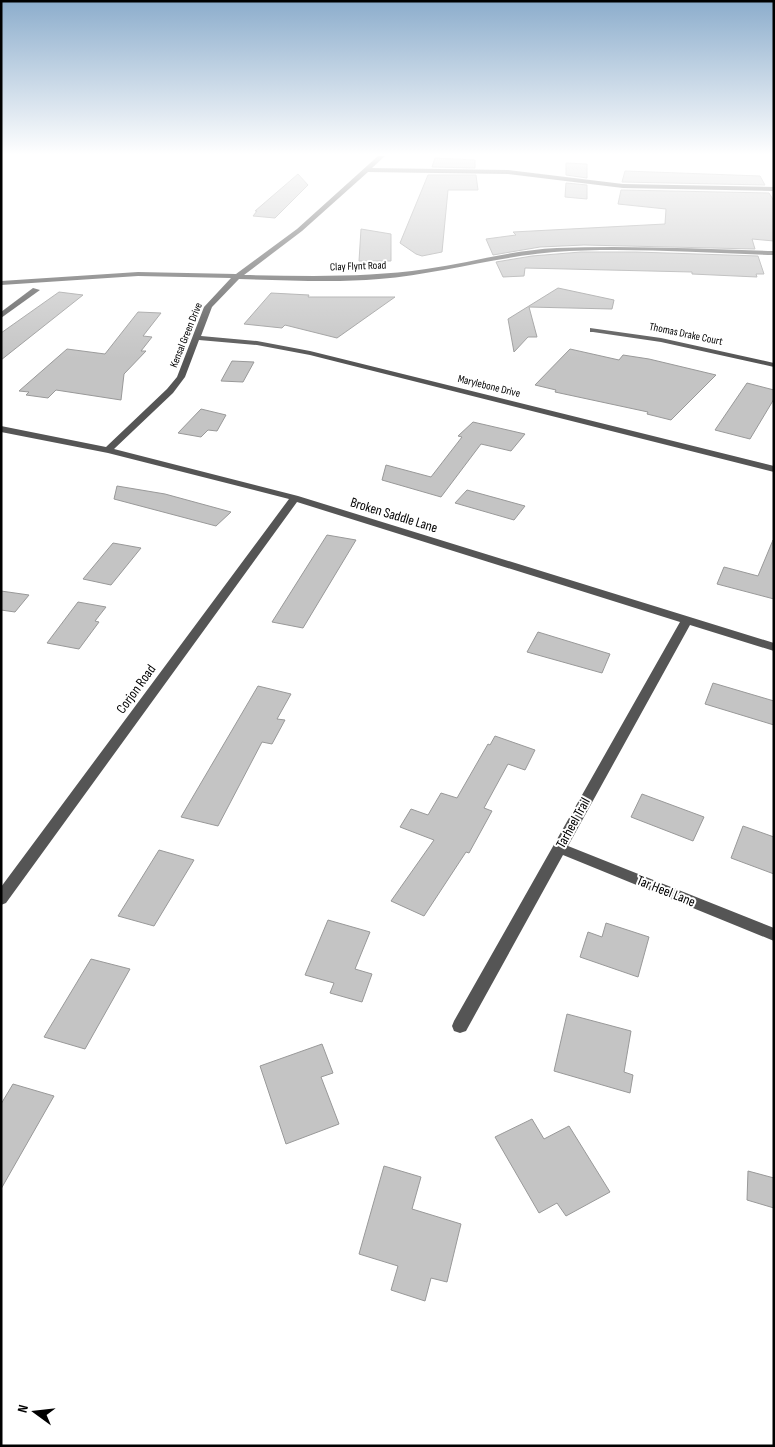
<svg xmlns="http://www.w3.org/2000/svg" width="775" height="1447" font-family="'Sofia Sans Condensed',sans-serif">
	<rect width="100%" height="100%" fill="#fff"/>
	<g fill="#c4c4c4" stroke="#999">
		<path d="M 435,158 L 475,160 L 475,168 L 432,167 Z"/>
		<path d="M 566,163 L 587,164 L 587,178 L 566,175 Z"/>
		<path d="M 625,171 L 760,176 L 765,185 L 622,182 Z"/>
		<path d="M 298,174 L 308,185 L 275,218 L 253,216 L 257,211 L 255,211 Z"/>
		<path d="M 428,175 L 476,175 L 478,190 L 448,190 L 442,252 L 422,256 L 416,254 L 400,243 Z"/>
		<path d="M 566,183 L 587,185 L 587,199 L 565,197 Z"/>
		<path d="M 621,190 L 769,193 L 774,201 L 774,241 L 752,239 L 755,249 L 584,245 L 540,247 L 493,255 L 486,239 L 516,235 L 513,232 L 665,224 L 666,209 L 618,204 Z"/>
		<path d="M 361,229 L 391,234 L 391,261 L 359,261 Z"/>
		<path d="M 581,252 L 636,252 L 758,256 L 764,274 L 756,274 L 757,277 L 692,274 L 692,272 L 525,268 L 524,276 L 503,277 L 496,262 L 532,256 Z"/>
		<path d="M 558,288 L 614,300 L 612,309 L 529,307 L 537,337 L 528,337 L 514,352 L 508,319 Z"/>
		<path d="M 59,292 L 83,295 L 1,360 L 1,333 Z"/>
		<path d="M 271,293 L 309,295 L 308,297 L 395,297 L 337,338 L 285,325 L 282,328 L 244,324 Z"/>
		<path d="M 138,312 L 161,313 L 143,336 L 152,337 L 141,351 L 146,351 L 124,374 L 121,400 L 56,390 L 48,398 L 26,395 L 29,392 L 19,391 L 67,349 L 105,354 Z"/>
		<path d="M 570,349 L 619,360 L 623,355 L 649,359 L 716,375 L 671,420 L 647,414 L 648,412 L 555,392 L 556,390 L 535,385 Z"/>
		<path d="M 232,361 L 254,362 L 243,382 L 221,381 Z"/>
		<path d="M 747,383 L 774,390 L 774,399 L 750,439 L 715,430 Z"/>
		<path d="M 201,409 L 226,415 L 217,431 L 208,430 L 201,437 L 178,433 Z"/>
		<path d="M 473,422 L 525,434 L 511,451 L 481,444 L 441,497 L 382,480 L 386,465 L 431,477 L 462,437 L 458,436 Z"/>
		<path d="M 117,486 L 165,494 L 231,512 L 216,526 L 114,499 Z"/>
		<path d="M 467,490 L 525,506 L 514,520 L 455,503 Z"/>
		<path d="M 327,535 L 356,540 L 303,628 L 272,622 Z"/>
		<path d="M 773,540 L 774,599 L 717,584 L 724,567 L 758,576 Z"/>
		<path d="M 113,543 L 141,548 L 111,585 L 83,579 Z"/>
		<path d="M 1,591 L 29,595 L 15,612 L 1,610 Z"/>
		<path d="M 78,602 L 106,607 L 95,621 L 99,622 L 79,649 L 47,643 Z"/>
		<path d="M 538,632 L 610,654 L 602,673 L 527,652 Z"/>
		<path d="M 713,683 L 774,701 L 774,725 L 705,704 Z"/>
		<path d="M 258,686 L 291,694 L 277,719 L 285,720 L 272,744 L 262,742 L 218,826 L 181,817 Z"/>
		<path d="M 495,736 L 535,750 L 525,770 L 508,764 L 484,808 L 492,811 L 469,853 L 466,852 L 424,916 L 391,901 L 434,840 L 400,827 L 411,809 L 428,815 L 441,793 L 457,798 L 488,744 L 490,745 Z"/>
		<path d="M 642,794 L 704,817 L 693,841 L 631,817 Z"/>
		<path d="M 743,826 L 774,837 L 774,874 L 731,858 Z"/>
		<path d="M 159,850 L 194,860 L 154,926 L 118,916 Z"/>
		<path d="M 328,920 L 370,932 L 355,969 L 372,974 L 362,1002 L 330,993 L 334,983 L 305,975 Z"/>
		<path d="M 606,923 L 649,937 L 638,977 L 580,957 L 588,932 L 602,937 Z"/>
		<path d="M 91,959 L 130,969 L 85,1049 L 44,1037 Z"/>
		<path d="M 567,1014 L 631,1031 L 624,1072 L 633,1075 L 630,1093 L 554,1071 Z"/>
		<path d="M 322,1044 L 333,1073 L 321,1077 L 339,1124 L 286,1144 L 260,1066 Z"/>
		<path d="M 13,1084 L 54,1096 L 1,1189 L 1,1104 Z"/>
		<path d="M 532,1119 L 544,1139 L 569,1126 L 610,1192 L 566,1216 L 557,1203 L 539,1213 L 495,1137 Z"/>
		<path d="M 384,1166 L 421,1177 L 412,1209 L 461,1224 L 447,1282 L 431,1278 L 425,1301 L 391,1290 L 398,1266 L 359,1254 Z"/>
		<path d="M 748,1171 L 774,1178 L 774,1208 L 747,1200 Z"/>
	</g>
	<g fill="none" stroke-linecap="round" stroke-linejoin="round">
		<g fill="#555" fill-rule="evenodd">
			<path d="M 378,156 L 385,156 L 372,168 L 508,170 L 623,184 L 774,187 L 774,191 L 623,188 L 508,174 L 368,172 L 302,231 L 244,275 C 305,276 365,278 426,269 C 470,263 512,250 557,248 C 629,245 702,249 774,251 L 774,255 C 701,253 627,247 554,252 C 495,257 438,274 379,279 C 333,283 286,280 239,279 L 212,307 L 201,336 L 257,341 L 310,351 L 774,466 L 774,472 L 310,355 L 257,345 L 199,340 L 185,377 L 173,393 L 114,449 L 298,496 L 774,643 L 774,651 L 690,625 L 568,846 L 774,928 L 774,941 L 563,855 L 466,1031 L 460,1033 L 454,1031 L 452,1026 L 454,1021 L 680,622 L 297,502 L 6,903 L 1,905 L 1,887 L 289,499 L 108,453 L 1,432 L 1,426 L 106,447 L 167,389 L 177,377 L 204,307 L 231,278 L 138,276 L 1,285 L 1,281 L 138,272 L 236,274 L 297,229 Z"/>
			<path d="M 33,288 L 40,290 L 1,318 L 1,312 Z"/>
			<path d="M 590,328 L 661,338 L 774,363 L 774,367 L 661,342 L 593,332 L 590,332 Z"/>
		</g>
	</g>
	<linearGradient id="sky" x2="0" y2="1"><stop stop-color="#8cadcc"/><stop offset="0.43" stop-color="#fff"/><stop offset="1" stop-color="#fff" stop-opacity="0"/></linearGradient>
	<rect width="775" height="359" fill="url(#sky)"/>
	<g text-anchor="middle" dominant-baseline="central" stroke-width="4" stroke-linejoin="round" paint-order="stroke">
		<g font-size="11" fill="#000" stroke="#fff">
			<text transform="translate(358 266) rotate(-2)">Clay Flynt Road</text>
			<text transform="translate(686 334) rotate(12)">Thomas Drake Court</text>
			<text transform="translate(186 335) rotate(-68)">Kensal Green Drive</text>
			<text transform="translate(489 386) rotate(14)">Marylebone Drive</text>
		</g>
		<g font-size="14" fill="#000" stroke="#fff">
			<text transform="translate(394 515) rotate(17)">Broken Saddle Lane</text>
			<text transform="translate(136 689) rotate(-54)">Corjon Road</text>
			<text transform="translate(573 823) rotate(-61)">Tarheel Trail</text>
			<text transform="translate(666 891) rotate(22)">Tar Heel Lane</text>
		</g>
	</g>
	<rect width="775" height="1447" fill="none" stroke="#000000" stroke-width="5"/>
	<g transform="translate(35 1412) rotate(285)" stroke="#ffffff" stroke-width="4" paint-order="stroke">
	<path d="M0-4L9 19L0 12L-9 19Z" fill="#000000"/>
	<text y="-8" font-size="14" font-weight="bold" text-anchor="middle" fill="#000000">N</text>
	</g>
</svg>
